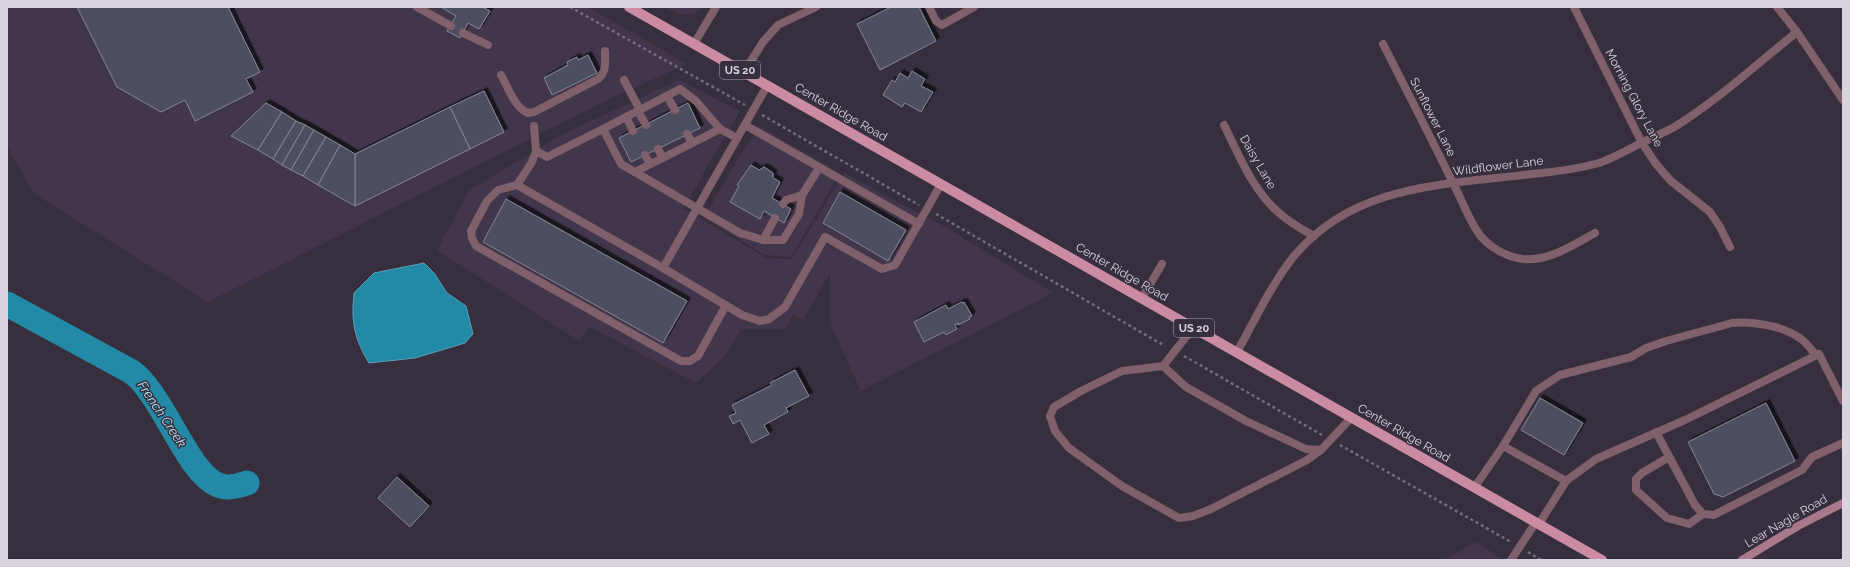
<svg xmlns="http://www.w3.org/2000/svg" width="1850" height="567" font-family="Raleway,sans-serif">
	<defs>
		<filter id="shadow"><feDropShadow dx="3.5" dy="-3.5" stdDeviation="0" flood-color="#0009"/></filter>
	</defs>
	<rect width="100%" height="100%" fill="#372f3e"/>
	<g fill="#41364b">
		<path d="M 7,7 L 588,7 L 687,64 L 609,99 L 208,302 L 33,193 L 7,146 Z"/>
		<path d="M 664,7 L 705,7 L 693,14 L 679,14 Z"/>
		<path d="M 679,80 L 740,111 L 683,208 L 768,259 L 792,259 L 844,173 L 949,229 L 1053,293 L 861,391 L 830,324 L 830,273 L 803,320 L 793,315 L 785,329 L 741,329 L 726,355 L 696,383 L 590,327 L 579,341 L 437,250 L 469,190 L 565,133 Z"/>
		<path d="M 759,126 L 840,173 L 791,257 L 765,255 L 704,218 L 733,167 Z"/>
		<path d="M 1477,542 L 1503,560 L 1442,560 Z"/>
	</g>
	<path fill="#2289a6" stroke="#599fb6" d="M 424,263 L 434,273 L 447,293 L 466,306 L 473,334 L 465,343 L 415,358 L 369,363 C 354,338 351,322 354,293 L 374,273 Z"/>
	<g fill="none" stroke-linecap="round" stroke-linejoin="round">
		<path stroke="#2289a6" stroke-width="25" d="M 7,304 L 132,372 C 164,396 187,473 218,485 C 228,489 237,486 247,483"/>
	</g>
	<g fill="#4e4f60" stroke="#848598" filter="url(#shadow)">
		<path d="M 77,7 L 228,7 L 260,72 L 246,79 L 253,92 L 195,121 L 185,100 L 161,112 L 117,87 Z"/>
		<path d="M 441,7 L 482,7 L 490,11 L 479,29 L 468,23 L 460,38 L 447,31 L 456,16 Z"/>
		<path d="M 891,7 L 919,7 L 936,41 L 880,70 L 857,24 Z"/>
		<path d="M 588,55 L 597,73 L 552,95 L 544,78 L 568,65 L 567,62 L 577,57 L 578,60 Z"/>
		<path d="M 912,71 L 925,79 L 921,86 L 933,92 L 921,112 L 905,103 L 902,107 L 883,95 L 892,80 L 895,82 L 900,73 L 908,78 Z"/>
		<path d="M 484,91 L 504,132 L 470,149 L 450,107 Z"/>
		<path d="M 266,103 L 282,112 L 258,150 L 231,136 Z"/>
		<path d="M 688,103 L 700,128 L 631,162 L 619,138 Z"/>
		<path d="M 450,107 L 470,149 L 355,206 L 355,154 Z"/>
		<path d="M 282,112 L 296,121 L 273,159 L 258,150 Z"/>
		<path d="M 296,121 L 305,125 L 282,165 L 273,159 Z"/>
		<path d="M 305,125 L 314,130 L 291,170 L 282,165 Z"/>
		<path d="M 314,130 L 326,137 L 303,176 L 291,170 Z"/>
		<path d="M 326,137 L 340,145 L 318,185 L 303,176 Z"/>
		<path d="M 340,145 L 355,154 L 355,206 L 318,185 Z"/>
		<path d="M 751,165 L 759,170 L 764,167 L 773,173 L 773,178 L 780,182 L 772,198 L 791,209 L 784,223 L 764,211 L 760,219 L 730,202 L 739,186 L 737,185 Z"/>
		<path d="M 840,192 L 906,230 L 888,261 L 823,223 Z"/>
		<path d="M 506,199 L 687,301 L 663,343 L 483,242 Z"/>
		<path d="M 962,302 L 963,303 L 964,302 L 972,316 L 969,317 L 970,319 L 958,325 L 958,323 L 955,325 L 957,329 L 946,335 L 944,332 L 924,342 L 914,322 L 946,305 L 948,309 Z"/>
		<path d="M 795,370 L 809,396 L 786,408 L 788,412 L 764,425 L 769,434 L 752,443 L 740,420 L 733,424 L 729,416 L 736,413 L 732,405 L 772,385 L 770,383 Z"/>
		<path d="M 1540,398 L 1583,423 L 1564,455 L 1521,430 Z"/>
		<path d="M 1766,403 L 1795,461 L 1723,497 L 1714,494 L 1688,442 Z"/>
		<path d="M 397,477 L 429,506 L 410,527 L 378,498 Z"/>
	</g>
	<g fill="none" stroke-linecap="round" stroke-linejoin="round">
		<g stroke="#736c79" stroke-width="2.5" stroke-dasharray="3 3" stroke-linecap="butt">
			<path d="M 570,7 L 745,105"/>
			<path d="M 762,115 L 919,205"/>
			<path d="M 936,214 L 1165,346"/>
			<path d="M 1184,356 L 1322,435"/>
			<path d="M 1340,445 L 1511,542"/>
			<path d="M 1528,552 L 1541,560"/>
		</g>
		<g stroke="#80606b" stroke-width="8">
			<path d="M 417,7 L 451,26"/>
			<path d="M 929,7 L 936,21 L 942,25 L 974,7"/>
			<path d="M 463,33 L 488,45"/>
			<path d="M 744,72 L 763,42 L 778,25 L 816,7"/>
			<path d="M 501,75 C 508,87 514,107 528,113 L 534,112 L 598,79 C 607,72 605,62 605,51"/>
			<path d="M 624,80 L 640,110"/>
			<path d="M 767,86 L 663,268 L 742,315 L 760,321 L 769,319 L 785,307 L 825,237 L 882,269 L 895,265 L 941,184"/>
			<path d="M 667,96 L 675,110"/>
			<path d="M 638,111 L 646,125"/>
			<path d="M 626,117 L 633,131"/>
			<path d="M 745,125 L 919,224"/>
			<path d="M 534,126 L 536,151"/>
			<path d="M 603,129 L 680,89 L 696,101 L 720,129 L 635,172"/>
			<path d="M 720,129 L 737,138"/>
			<path d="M 687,134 L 692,143"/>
			<path d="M 658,149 L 663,158"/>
			<path d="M 645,155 L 650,164"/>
			<path d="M 517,185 L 532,162 L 536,151 L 547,157 L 603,129 L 621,164 L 740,233 L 763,240 L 783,240 L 799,214 L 802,195 L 819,168"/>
			<path d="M 783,204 L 786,200 L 802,195"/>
			<path d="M 763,240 L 775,218"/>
			<path d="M 663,268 L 517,185 L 498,190 L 487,201 L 471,231 L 472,238 L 476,246 L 681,361 L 690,361 L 698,356 L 726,305"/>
			<path d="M 1142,298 L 1162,264"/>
			<path d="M 1193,328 L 1163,366 L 1186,387 L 1246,421 L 1306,449 L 1321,450 L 1351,418"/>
			<path d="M 1163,366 L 1122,371 L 1081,391 L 1054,407 L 1050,416 L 1055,431 L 1069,448 L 1122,486 L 1179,518 L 1193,516 L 1211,509 L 1307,460 L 1321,450"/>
			<path d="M 1656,432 L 1695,505 L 1703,514 L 1714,515 L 1802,470 L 1812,457 L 1843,443"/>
			<path d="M 1503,446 L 1536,391 L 1560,375 L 1631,357 L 1646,348 L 1666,341 L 1732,323 C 1753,321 1784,326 1801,339 C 1807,343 1811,350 1816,355"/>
			<path d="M 1669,457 L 1642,473 L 1636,479 L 1636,490 L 1667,518 L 1689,524 L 1703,514"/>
			<path d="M 1474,488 L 1503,446 L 1566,481"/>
			<path d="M 1539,524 L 1566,481 L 1596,459 L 1685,420 L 1819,354 L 1843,401"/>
			<path d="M 1511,560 L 1536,522"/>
		</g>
		<g stroke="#80606b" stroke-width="8">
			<path d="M 1574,7 L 1642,143 L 1656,164 L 1671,181 L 1710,212 L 1720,227 L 1730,247"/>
			<path d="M 1777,7 L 1797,32 L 1843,100"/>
			<path d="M 694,44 L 716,7"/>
			<path d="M 1383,44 C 1406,89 1429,134 1451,179 C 1461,197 1467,217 1479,234 C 1489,247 1505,256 1522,259 C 1548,262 1573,245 1595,233"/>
			<path d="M 1224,125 C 1239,155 1252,189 1278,212 C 1289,222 1301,229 1314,236"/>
			<path d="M 1237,352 C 1255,320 1271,285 1294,256 C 1355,183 1446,185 1532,174 C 1555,172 1577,169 1599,163 C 1613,158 1626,151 1639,144 C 1651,138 1664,133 1676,126 C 1719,99 1758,63 1797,32"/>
		</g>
		<path stroke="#aa788b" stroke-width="8" d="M 1742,560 L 1798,526 L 1843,503"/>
		<path stroke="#cb8ba3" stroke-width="10" d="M 629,7 L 1602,560"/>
	</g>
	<g text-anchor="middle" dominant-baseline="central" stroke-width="3" stroke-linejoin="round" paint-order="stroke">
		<g fill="#372f3e" stroke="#a8a2ad" stroke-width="1">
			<rect x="720" y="61" width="40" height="18" rx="3"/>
			<rect x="1174" y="319" width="40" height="18" rx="3"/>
		</g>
		<g font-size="11" font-weight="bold" fill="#d8d3dd">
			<text x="740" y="70">US 20</text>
			<text x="1194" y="328">US 20</text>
		</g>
		<g font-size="12" fill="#d8d3dd" stroke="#372f3e">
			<text transform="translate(1634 98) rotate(62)">Morning Glory Lane</text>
			<text transform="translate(841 112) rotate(30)">Center Ridge Road</text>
			<text transform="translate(1433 117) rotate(63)">Sunflower Lane</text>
			<text transform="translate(1258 162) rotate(60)">Daisy Lane</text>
			<text transform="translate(1498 166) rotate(-7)">Wildflower Lane</text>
			<text transform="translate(1122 272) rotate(30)">Center Ridge Road</text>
			<text transform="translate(1404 433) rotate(30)">Center Ridge Road</text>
			<text transform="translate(1786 521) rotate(-30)">Lear Nagle Road</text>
		</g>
		<g font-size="13" font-style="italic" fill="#b9e6f6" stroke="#372f3e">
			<text transform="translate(162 414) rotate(56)">French Creek</text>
		</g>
	</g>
	<rect width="1850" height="567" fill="none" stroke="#d8d3dd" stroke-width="16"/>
</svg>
